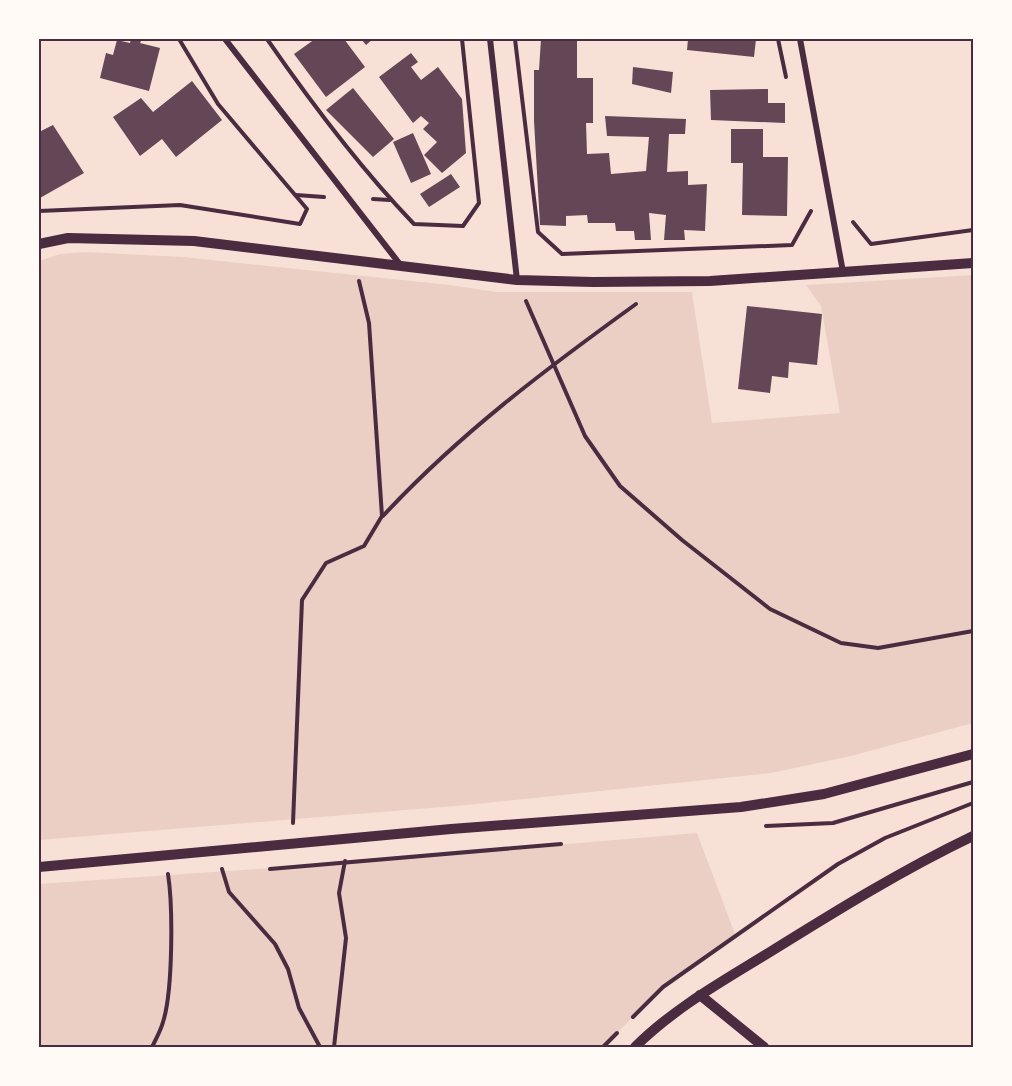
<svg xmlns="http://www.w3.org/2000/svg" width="1012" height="1086" font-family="Georgia,serif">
	<rect width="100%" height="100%" fill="#f7e1d7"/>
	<g fill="#ebcfc5">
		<path d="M 85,252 L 183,257 L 450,285 L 496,292 L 692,292 L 712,423 L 840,413 L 821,306 L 806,285 L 973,275 L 973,723 L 851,756 L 771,773 L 467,805 L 39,840 L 39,261 L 60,254 Z"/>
		<path d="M 697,833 L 735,934 L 663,987 L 603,1047 L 39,1047 L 39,884 L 345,863 Z"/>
	</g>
	<g fill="#644757">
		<path d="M 131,39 L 142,39 L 140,43 L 160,48 L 149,91 L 100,78 L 106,53 L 113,55 L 117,40 L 130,43 Z"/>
		<path d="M 315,39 L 344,39 L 365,67 L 326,97 L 294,54 Z"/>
		<path d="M 361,39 L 373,39 L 366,45 Z"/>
		<path d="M 541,39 L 577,39 L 577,78 L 593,78 L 593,123 L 586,123 L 587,154 L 609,153 L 611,174 L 646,171 L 649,137 L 607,136 L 605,116 L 686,119 L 685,134 L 669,134 L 667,172 L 688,171 L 688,185 L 707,184 L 705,231 L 684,230 L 685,240 L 664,240 L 666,215 L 649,213 L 651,240 L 635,240 L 634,231 L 616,231 L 615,223 L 588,223 L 587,215 L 566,216 L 566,226 L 540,225 L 534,121 L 534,70 L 539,70 Z"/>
		<path d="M 688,39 L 756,39 L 754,57 L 687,50 Z"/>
		<path d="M 411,53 L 418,62 L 411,67 L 421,80 L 438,67 L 462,99 L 466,153 L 442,173 L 424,155 L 437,142 L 423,129 L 429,123 L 421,116 L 413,123 L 379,77 Z"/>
		<path d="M 633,67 L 673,72 L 671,93 L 632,84 Z"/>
		<path d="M 192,81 L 222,120 L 176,157 L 162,139 L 140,156 L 113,117 L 141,98 L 153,112 Z"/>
		<path d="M 353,88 L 394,139 L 373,157 L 326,110 Z"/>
		<path d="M 768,89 L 768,103 L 785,103 L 785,123 L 711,120 L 710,90 Z"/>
		<path d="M 53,125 L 84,173 L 40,198 L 39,132 Z"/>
		<path d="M 731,129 L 763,129 L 763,157 L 788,157 L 787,216 L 742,215 L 743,163 L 731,163 Z"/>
		<path d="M 413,133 L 431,174 L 411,183 L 393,142 Z"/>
		<path d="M 451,174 L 460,187 L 429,207 L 420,194 Z"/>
		<path d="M 747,306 L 822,314 L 817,365 L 789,362 L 788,378 L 772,376 L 770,393 L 738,389 Z"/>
	</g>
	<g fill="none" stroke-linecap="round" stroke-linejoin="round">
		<g stroke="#4a2c40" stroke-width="4">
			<path d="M 267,39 C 312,104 359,167 414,224 L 463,226 L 479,203 L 462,39"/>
			<path d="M 515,39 L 538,232 L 562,254 L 792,245 L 811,211"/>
			<path d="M 778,39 L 786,77"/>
			<path d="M 296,195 L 324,197"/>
			<path d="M 373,199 L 390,200"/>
			<path d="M 39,211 L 180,205 L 300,224 L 307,209 L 218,104 L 179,39"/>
			<path d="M 853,222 L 871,244 L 973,230"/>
			<path d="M 526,301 L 585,436 L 620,486 L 682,540 L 770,609 L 841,643 L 878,648 L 973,631"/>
			<path d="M 383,516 C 459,434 546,369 636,304"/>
			<path d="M 293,823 L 302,600 L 326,563 L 364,546 L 382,516 L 369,323 L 359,281"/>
			<path d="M 766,826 L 833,823 L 973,782"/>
			<path d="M 222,869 L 229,892 L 275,944 L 288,969 L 299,1008 L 320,1047"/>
			<path d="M 270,869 L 561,844"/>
			<path d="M 633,1017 L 663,987 L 838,864 L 885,838 L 973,803"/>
			<path d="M 152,1047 C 156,1039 161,1030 163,1022 C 173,991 173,906 168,874"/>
			<path d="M 334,1047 L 346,938 L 339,893 L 345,861"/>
			<path d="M 603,1047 L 617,1033"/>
		</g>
		<g stroke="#4a2c40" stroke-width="6">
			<path d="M 225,39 L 399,263"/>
			<path d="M 490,39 L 517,280"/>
			<path d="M 800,39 L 843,272"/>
		</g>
		<g stroke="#4a2c40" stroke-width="10">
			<path d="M 39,244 L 68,238 L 194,241 L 517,280 L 593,282 L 710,281 L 973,263"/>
			<path d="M 39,867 L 451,829 L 741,807 L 824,794 L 973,754"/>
			<path d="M 700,995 L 764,1047"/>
			<path d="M 635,1047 C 674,1008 723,981 770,952 C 836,911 902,870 973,836"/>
		</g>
	</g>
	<rect width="1012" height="1086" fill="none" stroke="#fffaf5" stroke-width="81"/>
	<rect x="40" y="40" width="932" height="1006" fill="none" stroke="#4a2c40" stroke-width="2"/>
</svg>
